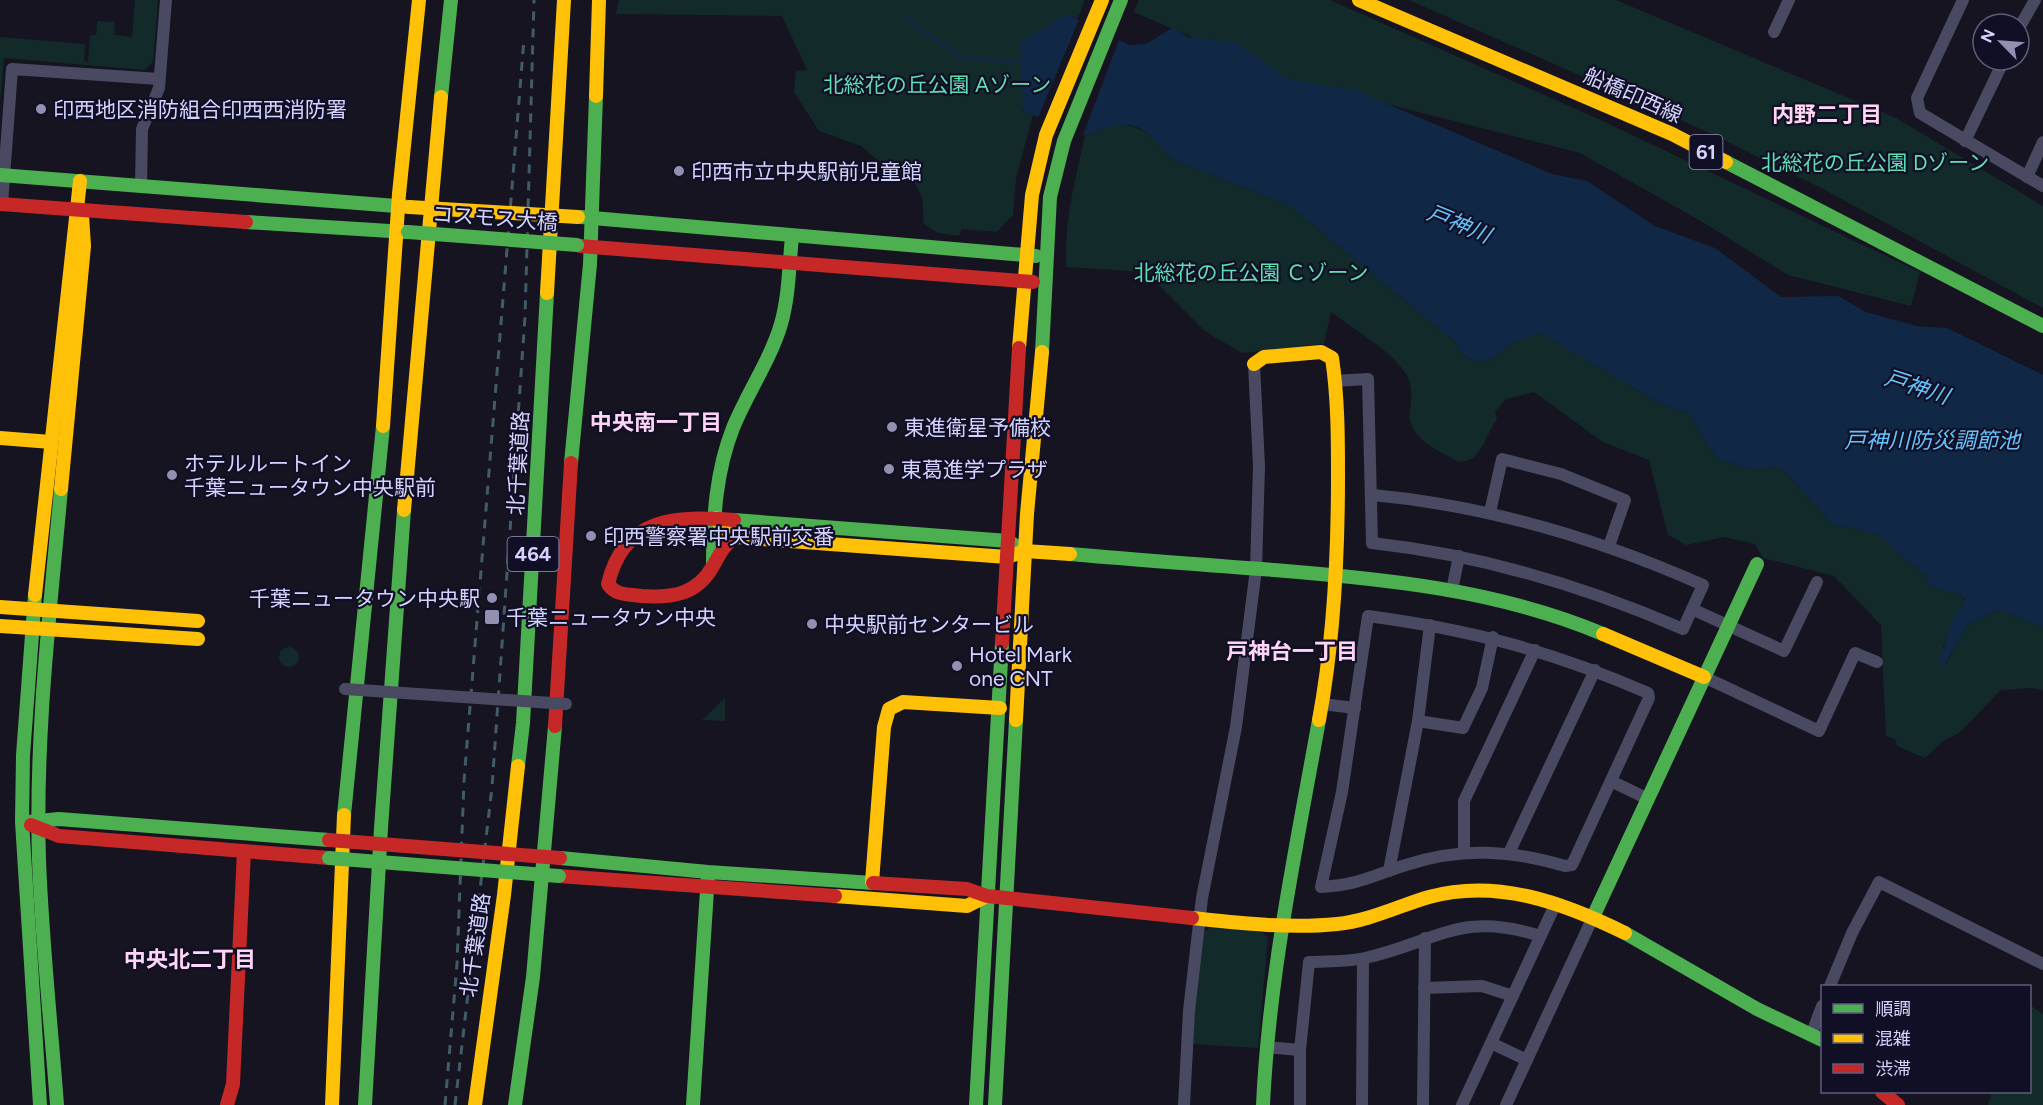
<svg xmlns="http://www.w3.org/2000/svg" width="2043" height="1105" font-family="Figtree,'Noto Sans JP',sans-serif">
	<rect width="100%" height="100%" fill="#151420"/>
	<g fill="#122a2a">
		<path d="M 135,0 L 158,0 L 153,62 L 144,70 L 4,58 L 0,101 L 0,37 L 85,44 L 84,61 L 88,62 L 90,35 L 96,35 L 97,21 L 115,22 L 114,35 L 132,37 Z"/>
		<path d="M 619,0 L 1085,0 L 1078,18 L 1068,15 L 1022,111 L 1033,115 L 1016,178 L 1013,215 L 997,232 L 962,229 L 959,236 L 938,233 L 924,224 L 922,197 L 912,178 L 881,163 L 861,146 L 819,131 L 794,92 L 796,71 L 807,70 L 782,16 L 616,14 Z"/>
		<path d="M 1139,0 L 1330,0 L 1605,122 L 1920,272 L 1911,306 L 1788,275 L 1699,220 L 1580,153 L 1287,79 L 1134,12 Z"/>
		<path d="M 1409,0 L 1616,0 L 1896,118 L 2043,206 L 2043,308 L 1823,189 L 1712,134 Z"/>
		<path d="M 1115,124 C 1144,126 1153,135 1171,159 L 1289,205 L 1453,340 L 1468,359 L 1487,362 L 1512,343 L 1540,332 L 1664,406 L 1687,412 L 1717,459 L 1752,469 L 1780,467 L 1833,524 L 1880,535 L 1902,557 L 1926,575 L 1930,587 L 1958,594 L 1965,600 L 1943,646 L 1946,664 L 1967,625 L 1999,610 L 2043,627 L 2043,690 L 2031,688 L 2001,690 L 1959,733 L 1943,741 L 1925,758 L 1897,746 L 1895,739 L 1886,736 L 1881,625 L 1834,576 L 1763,558 L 1755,544 L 1724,537 L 1686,545 L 1668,535 L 1649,460 L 1603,442 L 1534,392 L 1506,399 L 1495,412 L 1497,419 C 1485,435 1482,462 1459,462 C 1438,451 1405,437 1410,409 C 1412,396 1413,386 1406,374 C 1392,351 1353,329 1331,312 L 1324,344 L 1242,353 L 1206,332 L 1146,272 L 1066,267 C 1064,221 1075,180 1085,136 Z"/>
		<circle cx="289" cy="657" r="10"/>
		<path d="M 725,698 L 725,721 L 702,720 Z"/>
		<path d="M 1211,927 L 1262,932 L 1268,938 L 1258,1048 L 1192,1044 L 1202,934 Z"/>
		<path d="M 2030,1005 L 2043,1014 L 2043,1105 L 1988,1105 L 1992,1092 L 2030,1092 Z"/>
	</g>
	<path fill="#102845" d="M 1068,14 L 1129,45 L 1146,44 L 1172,28 L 1188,37 L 1235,42 L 1287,79 L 1357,91 L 1552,174 L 1587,181 L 1655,226 L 1715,248 L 1781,297 L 1838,296 L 1866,312 L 1917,326 L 1947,328 L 2043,375 L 2043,627 L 1999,610 L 1967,625 L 1945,665 L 1939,662 L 1950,626 L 1965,599 L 1958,594 L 1930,587 L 1926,575 L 1902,557 L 1880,535 L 1833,524 L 1780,467 L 1752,469 L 1717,459 L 1687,412 L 1664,406 L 1541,333 L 1512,343 L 1487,362 L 1468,359 L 1453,340 L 1289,205 L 1171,159 C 1141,120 1129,118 1085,136 L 1023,111 L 1020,42 Z"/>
	<path fill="#151420" d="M 1080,17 L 1120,37 L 1082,138 L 1037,120 Z"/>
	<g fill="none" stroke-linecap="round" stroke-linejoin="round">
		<path stroke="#102845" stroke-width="3" d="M 904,17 L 960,57 L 1024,63"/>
		<g stroke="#494a61" stroke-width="12">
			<path d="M 1963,0 L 1917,98 L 1920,113 L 2043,186"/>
			<path d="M 2019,28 L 2035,0"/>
			<path d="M 1774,32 L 1789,0"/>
			<path d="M 1965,141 L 2004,60"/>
			<path d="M 2027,177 L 2043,142"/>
			<path d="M 141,187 L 142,129 L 159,88 L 166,0"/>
			<path d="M 2,204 L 12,69 L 159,79"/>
			<path d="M 1334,381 L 1368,379 L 1372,543 C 1481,555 1582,585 1683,629 L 1703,585 C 1597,538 1489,506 1373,495"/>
			<path d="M 1490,512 L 1502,459 L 1561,474 L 1625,500 L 1609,546"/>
			<path d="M 1452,590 L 1459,556"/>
			<path d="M 1692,609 L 1784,651 L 1817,582"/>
			<path d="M 1368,616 C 1472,630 1552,651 1648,693 L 1649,698 L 1572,865 L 1565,866 C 1511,850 1460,847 1406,865 C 1372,876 1358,885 1321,887 L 1342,792 Z"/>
			<path d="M 1704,677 L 1819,731 L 1855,653 L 1877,662"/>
			<path d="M 1322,704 L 1355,708"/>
			<path d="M 1418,721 L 1463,728 L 1482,688 L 1493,637"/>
			<path d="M 1611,781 L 1648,799"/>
			<path d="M 1464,852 L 1464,801 L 1535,650"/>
			<path d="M 1509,853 L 1595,670"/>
			<path d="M 1389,871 L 1418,721 L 1430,625"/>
			<path d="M 1830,986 L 1852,933 L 1879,882 L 2043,964"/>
			<path d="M 1424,988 L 1482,986 L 1513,996"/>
			<path d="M 1812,1033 L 1822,1006"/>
			<path d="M 1491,1043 L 1527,1060"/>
			<path d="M 1266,1047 L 1300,1050"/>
			<path d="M 1184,1105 L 1189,1011 L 1202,898 L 1236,727 L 1256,569 L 1259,466 L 1254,364"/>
			<path d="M 1300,1105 L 1300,1050 L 1309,962 C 1327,961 1347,962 1365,958 C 1437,942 1460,910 1540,936"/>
			<path d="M 1362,1105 L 1363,959"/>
			<path d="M 1423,1105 L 1425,938"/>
			<path d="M 1462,1105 L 1556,903"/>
			<path d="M 1506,1105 L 1593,917"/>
		</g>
		<g stroke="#4caf50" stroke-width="14">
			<path d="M 441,97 L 451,0"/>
			<path d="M 1726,162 L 2043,326"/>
			<path d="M 0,175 L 409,207"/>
			<path d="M 581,217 L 1036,256"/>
			<path d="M 246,222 L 406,232"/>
			<path d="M 1042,352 L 1050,197 L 1064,141 L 1121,0"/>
			<path d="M 571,463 L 590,264 L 596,96"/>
			<path d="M 734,520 L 1008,541 L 1016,546"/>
			<path d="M 1070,554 C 1138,560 1206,565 1274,570 C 1386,579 1499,590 1603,634"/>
			<path d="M 713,564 C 713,518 716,471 733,428 C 747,393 770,361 781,324 C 789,296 789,266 792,237"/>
			<path d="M 35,595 L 23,755 L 22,822 L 40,1105"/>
			<path d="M 518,766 L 523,723 L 547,293"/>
			<path d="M 344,815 L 383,426"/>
			<path d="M 28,822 L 59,819 L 329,840"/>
			<path d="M 560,858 L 708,872 L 873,883"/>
			<path d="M 1593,917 L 1757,564"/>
			<path d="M 1625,933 L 1757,1009 L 1822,1040"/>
			<path d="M 57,1105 C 51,1024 42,942 39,860 C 35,736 50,612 61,489"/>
			<path d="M 365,1105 L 381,828 L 404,510"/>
			<path d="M 515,1105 L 533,977 L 555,726"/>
			<path d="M 693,1105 L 708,875"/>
			<path d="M 976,1105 L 1002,643"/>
			<path d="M 995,1105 L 1016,720"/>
			<path d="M 1263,1105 C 1269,975 1296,849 1319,720"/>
		</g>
		<g stroke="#ffc107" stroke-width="14">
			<path d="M 1359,0 L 1672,134 L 1726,162"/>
			<path d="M 596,96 L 599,0"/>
			<path d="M 547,293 L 564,0"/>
			<path d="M 1019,348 L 1032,195 L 1046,135 L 1102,0"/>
			<path d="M 1254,364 L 1264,357 L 1321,352 L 1332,358 C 1338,398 1338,438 1338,477 C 1338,559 1334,640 1319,720"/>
			<path d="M 383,426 L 399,194 L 419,0"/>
			<path d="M 0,438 L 51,442"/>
			<path d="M 61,489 L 84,246 L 82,215"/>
			<path d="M 404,510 L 441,97"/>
			<path d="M 716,518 L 724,531 L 736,537 L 1007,557 L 1025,551 L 1070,554"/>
			<path d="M 35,595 L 80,181"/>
			<path d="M 0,607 L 198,621"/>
			<path d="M 0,626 L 198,639"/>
			<path d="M 1603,634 L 1704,677"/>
			<path d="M 1016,720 L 1027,514 L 1042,352"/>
			<path d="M 872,882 L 884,727 L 889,709 L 903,702 L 1000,708"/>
			<path d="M 835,896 L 967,906 L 987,896"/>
			<path d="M 1192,918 C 1239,923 1290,929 1337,924 C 1369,921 1398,906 1429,897 C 1497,878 1564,903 1625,933"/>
			<path d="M 332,1105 L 344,815"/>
			<path d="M 475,1105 L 504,895 L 518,766"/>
		</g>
		<g stroke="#c62828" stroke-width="14">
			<path d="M 0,204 L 246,222"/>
			<path d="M 580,246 L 1033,282"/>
			<path d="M 734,520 C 676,516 624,516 608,584 C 616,596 628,594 641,596 C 672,598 697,595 713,566 C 720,554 724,544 736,537"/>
			<path d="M 1002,643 L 1019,348"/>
			<path d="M 555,726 L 571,463"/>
			<path d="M 31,825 L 59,836 L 329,858"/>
			<path d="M 559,876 L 835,896"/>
			<path d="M 873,883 L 967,889 L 987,896 L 1192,918"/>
			<path d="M 1882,1092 L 1898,1105"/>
			<path d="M 227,1105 L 233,1084 L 244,851"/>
		</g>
		<g stroke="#425b69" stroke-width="3" stroke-dasharray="9 8" stroke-linecap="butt">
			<path d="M 445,1105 L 457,964 L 464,781 L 524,39"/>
			<path d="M 455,1105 L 492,787 L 525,317 L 534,0"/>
		</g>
		<path stroke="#494a61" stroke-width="12" d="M 345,689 L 566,704"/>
		<g stroke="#4caf50" stroke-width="14">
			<path d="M 408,232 L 577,245"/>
			<path d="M 329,858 L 559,876"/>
		</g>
		<path stroke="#ffc107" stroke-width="14" d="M 409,207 L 578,217"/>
		<path stroke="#c62828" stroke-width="14" d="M 329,840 L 560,858"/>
	</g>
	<g fill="#9190b0" stroke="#110f25" stroke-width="2">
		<circle cx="41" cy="109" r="6"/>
		<circle cx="679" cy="171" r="6"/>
		<circle cx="892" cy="427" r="6"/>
		<circle cx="889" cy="469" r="6"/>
		<circle cx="172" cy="475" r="6"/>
		<circle cx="591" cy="536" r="6"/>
		<circle cx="492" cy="598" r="6"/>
		<rect x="484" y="609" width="16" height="16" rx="3"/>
		<circle cx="812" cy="624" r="6"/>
		<circle cx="957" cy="666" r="6"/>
	</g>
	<g text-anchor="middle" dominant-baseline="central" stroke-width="4.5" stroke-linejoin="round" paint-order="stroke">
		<g fill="#110f25" stroke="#9a98bd" stroke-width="1.5">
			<rect x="1689.5" y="135" width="33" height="34" rx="4.5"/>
			<rect x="507.5" y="537" width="51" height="34" rx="4.5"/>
		</g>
		<g font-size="20" font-weight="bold" fill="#d4d3fe">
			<text x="1706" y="152">61</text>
			<text x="533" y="554">464</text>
		</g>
		<g font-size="21" fill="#5fdeb2" stroke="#110f25">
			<text x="937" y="84">北総花の丘公園 Aゾーン</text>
			<text x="1875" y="162">北総花の丘公園 Dゾーン</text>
			<text x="1251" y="272">北総花の丘公園 Ｃゾーン</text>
		</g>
		<g font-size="21" fill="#d4d3fe" stroke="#110f25">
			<text transform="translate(1633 95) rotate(24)">船橋印西線</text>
			<text transform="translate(495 218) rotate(4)">コスモス大橋</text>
			<text transform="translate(518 463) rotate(-87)">北千葉道路</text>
			<text transform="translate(475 945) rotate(-82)">北千葉道路</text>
		</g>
		<g font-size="21" fill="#d4d3fe" stroke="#110f25" text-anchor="start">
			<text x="53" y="109">印西地区消防組合印西西消防署</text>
			<text x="691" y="171">印西市立中央駅前児童館</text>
			<text x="904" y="427">東進衛星予備校</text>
			<text x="184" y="463">ホテルルートイン<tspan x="184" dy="24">千葉ニュータウン中央駅前</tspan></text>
			<text x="901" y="469">東葛進学プラザ</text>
			<text x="603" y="536">印西警察署中央駅前交番</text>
			<text x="480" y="598" text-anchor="end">千葉ニュータウン中央駅</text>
			<text x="506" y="617">千葉ニュータウン中央</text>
			<text x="824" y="624">中央駅前センタービル</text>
			<text x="969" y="654">Hotel Mark<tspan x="969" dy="24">one CNT</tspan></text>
		</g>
		<g font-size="22" font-weight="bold" fill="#fed5f3" stroke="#110f25">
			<text x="1827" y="114">内野二丁目</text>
			<text x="656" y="422">中央南一丁目</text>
			<text x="1292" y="651">戸神台一丁目</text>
			<text x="190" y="959">中央北二丁目</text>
		</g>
		<g font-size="22" font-style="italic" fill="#63c4fd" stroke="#110f25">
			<text transform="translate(1459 224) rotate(22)">戸神川</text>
			<text transform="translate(1917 387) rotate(18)">戸神川</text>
			<text x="1932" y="440">戸神川防災調節池</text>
		</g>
	</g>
	<rect x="1821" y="985" width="210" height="108" fill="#110f25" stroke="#5f5d7c" stroke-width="1.5"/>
	<rect x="1833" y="1004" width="30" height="9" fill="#4caf50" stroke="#5f5d7c" stroke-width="1.5"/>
	<text x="1875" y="1015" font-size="18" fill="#d4d3fe">順調</text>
	<rect x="1833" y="1034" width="30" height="9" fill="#ffc107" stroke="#5f5d7c" stroke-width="1.5"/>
	<text x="1875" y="1045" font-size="18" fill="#d4d3fe">混雑</text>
	<rect x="1833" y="1064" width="30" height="9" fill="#c62828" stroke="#5f5d7c" stroke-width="1.5"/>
	<text x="1875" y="1075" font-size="18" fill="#d4d3fe">渋滞</text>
	<g transform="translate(2001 42) rotate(295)"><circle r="28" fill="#110f25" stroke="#5f5d7c" stroke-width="1.5"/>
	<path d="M0-4.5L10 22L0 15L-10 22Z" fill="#9190b0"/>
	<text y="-9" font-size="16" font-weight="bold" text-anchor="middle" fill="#d4d3fe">N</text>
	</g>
</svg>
